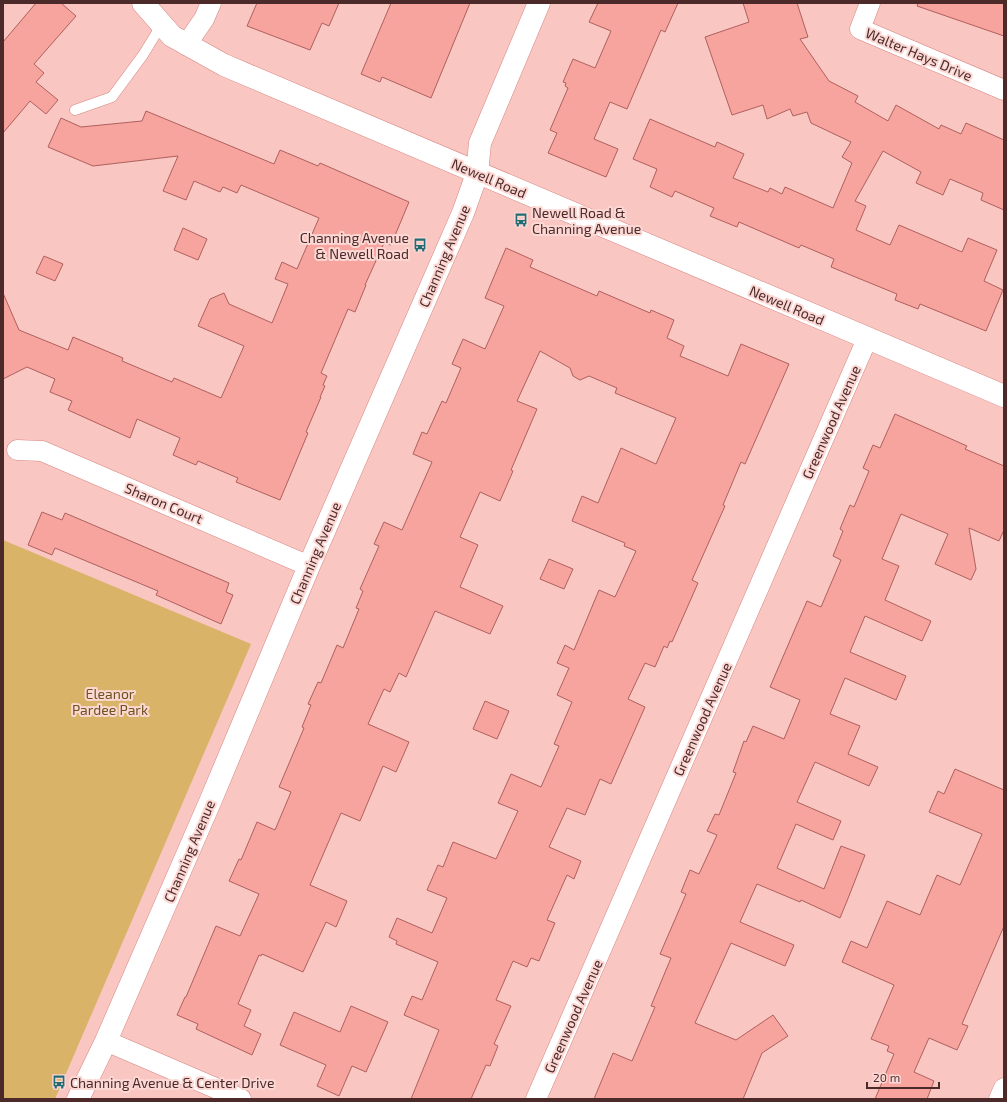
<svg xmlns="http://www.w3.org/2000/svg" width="1007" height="1102" font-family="'Exo 2',sans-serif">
	<rect width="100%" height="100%" fill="#fac6c2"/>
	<path fill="#d8b368" d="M 3,540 L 251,644 L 55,1099 L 3,1099 Z"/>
	<g fill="#f7a39e" stroke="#ae615e">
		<path d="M 36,3 L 61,3 L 76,16 L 34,64 L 44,73 L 36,82 L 58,100 L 46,114 L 30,101 L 3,133 L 3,42 Z"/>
		<path d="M 257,3 L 339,3 L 329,26 L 322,23 L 310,50 L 247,26 Z"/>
		<path d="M 391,3 L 470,3 L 431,98 L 382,77 L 380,82 L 361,74 Z"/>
		<path d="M 598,3 L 678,3 L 665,32 L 661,30 L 627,109 L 610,102 L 594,139 L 618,149 L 606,177 L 548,153 L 557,133 L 550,130 L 568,88 L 565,86 L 566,83 L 563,82 L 573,59 L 595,68 L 611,31 L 589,22 Z"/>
		<path d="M 743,3 L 797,3 L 808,37 L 800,39 L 829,81 L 858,96 L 855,102 L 888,121 L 896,105 L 939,129 L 941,125 L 961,134 L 966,123 L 1004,140 L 1004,210 L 981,200 L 983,193 L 950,179 L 943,195 L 916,183 L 921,172 L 883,151 L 855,201 L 866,206 L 856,230 L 890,245 L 899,225 L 962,252 L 968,238 L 997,250 L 984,281 L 1003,290 L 986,331 L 920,304 L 918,309 L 895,300 L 897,294 L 831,267 L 834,259 L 801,245 L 799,248 L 739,222 L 737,227 L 710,216 L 714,208 L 675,191 L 672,197 L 650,187 L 657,169 L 633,159 L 650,119 L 715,147 L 717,142 L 744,154 L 733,178 L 768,192 L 770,188 L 782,194 L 785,187 L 833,208 L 852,163 L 842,157 L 851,142 L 811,123 L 807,112 L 793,116 L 790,109 L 767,119 L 763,105 L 732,115 L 705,37 L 749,22 Z"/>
		<path d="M 918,3 L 1004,3 L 1004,36 L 917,6 Z"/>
		<path d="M 146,111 L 274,164 L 280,150 L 318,166 L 320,163 L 409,202 L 391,245 L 384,243 L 365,285 L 366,285 L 355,312 L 348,309 L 321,373 L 327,376 L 323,385 L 325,386 L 320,397 L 321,397 L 306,432 L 308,433 L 280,500 L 236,482 L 238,478 L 198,461 L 196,465 L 173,455 L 180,438 L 137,419 L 130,438 L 68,410 L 72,401 L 50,392 L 55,379 L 27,367 L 3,379 L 3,293 L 19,330 L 68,350 L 73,337 L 123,358 L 122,361 L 172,382 L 174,378 L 221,398 L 244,346 L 198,326 L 210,299 L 224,293 L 229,304 L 272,323 L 288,284 L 275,279 L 282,262 L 297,269 L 319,218 L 241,185 L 237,193 L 223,187 L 220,192 L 194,181 L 186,200 L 163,191 L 178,156 L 93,166 L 48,147 L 61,118 L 81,127 L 142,121 Z"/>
		<path d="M 183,228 L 207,239 L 198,260 L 174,250 Z"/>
		<path d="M 506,248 L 533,260 L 530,267 L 597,296 L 599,291 L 650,313 L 651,310 L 674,320 L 667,338 L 684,346 L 680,356 L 728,376 L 741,344 L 789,364 L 745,464 L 741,462 L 723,505 L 725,506 L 692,580 L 698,583 L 672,642 L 670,641 L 667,648 L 664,646 L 655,667 L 645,663 L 628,699 L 645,707 L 611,784 L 600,779 L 585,815 L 567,808 L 549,847 L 581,861 L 574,879 L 567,875 L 547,920 L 555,923 L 539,961 L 531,958 L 527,967 L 513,961 L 496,1000 L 511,1006 L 494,1044 L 498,1046 L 490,1066 L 486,1065 L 471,1099 L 411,1099 L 439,1030 L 404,1015 L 412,996 L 422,1000 L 438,962 L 396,944 L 397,941 L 389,937 L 397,918 L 432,933 L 447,898 L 427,890 L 438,865 L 443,867 L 453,842 L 496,859 L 518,811 L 498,803 L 511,774 L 541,787 L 559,746 L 554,744 L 572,702 L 557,695 L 569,668 L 557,663 L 565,645 L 574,650 L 599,590 L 615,597 L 636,551 L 624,546 L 625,543 L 572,521 L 582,496 L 598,503 L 621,448 L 656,464 L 676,418 L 615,393 L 617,388 L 589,376 L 580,380 L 573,376 L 570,368 L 540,351 L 517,401 L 537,409 L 511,470 L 513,471 L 500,501 L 480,492 L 460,537 L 478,545 L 460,587 L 503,606 L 490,634 L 435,611 L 406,677 L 399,673 L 390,692 L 384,689 L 368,724 L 409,742 L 396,772 L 383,766 L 360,821 L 341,813 L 310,885 L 347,901 L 336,927 L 326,922 L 303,972 L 262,954 L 261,956 L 259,955 L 238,1004 L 251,1010 L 244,1026 L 261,1034 L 252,1055 L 196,1029 L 198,1024 L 177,1015 L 185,997 L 186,997 L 216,926 L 240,936 L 259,894 L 229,881 L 239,859 L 241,860 L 257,822 L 275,830 L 291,792 L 279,787 L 304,728 L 302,727 L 311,705 L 308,704 L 318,682 L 321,683 L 337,645 L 343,648 L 359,609 L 356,608 L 363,591 L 360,589 L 379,546 L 374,544 L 384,522 L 402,530 L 432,462 L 413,454 L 422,432 L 427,434 L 442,401 L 446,403 L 461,368 L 452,364 L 463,339 L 485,349 L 504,306 L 485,298 Z"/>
		<path d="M 44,256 L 63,264 L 55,281 L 36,273 Z"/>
		<path d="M 895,414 L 967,446 L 965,449 L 1004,466 L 1004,530 L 999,541 L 969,528 L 976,569 L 971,580 L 935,564 L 948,534 L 901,514 L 882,559 L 899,566 L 885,600 L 931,621 L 922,641 L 865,616 L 850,652 L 906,676 L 896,700 L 845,678 L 830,714 L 860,726 L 848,754 L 878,767 L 869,786 L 815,762 L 797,802 L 841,821 L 833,840 L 796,824 L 777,868 L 824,889 L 841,846 L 865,855 L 847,901 L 840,918 L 801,900 L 800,902 L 757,884 L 740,922 L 794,945 L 785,966 L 731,943 L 695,1023 L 736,1040 L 773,1015 L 788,1036 L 762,1053 L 743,1099 L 594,1099 L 613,1053 L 632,1061 L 655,1007 L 651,1006 L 671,958 L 660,954 L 686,894 L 681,892 L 690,870 L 699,874 L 717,835 L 707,831 L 715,814 L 719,815 L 736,773 L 733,772 L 744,741 L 746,742 L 753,726 L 784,739 L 800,700 L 770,687 L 807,601 L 821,607 L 841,560 L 833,556 L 843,531 L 840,529 L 850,505 L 854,507 L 869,471 L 863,468 L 873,445 L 880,448 Z"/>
		<path d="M 42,512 L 62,520 L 65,513 L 229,583 L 226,592 L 233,595 L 221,624 L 156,595 L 158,591 L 55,548 L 52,555 L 28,545 Z"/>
		<path d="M 549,559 L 573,569 L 564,589 L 540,579 Z"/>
		<path d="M 485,701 L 509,711 L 497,739 L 473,729 Z"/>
		<path d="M 955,769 L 1004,790 L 1004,926 L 962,1024 L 968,1026 L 957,1050 L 929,1038 L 914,1072 L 934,1081 L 927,1099 L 875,1099 L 894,1054 L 887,1051 L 889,1046 L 871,1039 L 894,985 L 842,962 L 851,941 L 867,948 L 887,901 L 920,915 L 937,875 L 960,885 L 982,834 L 929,812 L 938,791 L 944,794 Z"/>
		<path d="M 351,1006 L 388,1022 L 366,1072 L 352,1066 L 339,1096 L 317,1086 L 326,1065 L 280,1045 L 294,1012 L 340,1032 Z"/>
	</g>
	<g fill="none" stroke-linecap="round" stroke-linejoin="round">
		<g stroke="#d68681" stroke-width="11">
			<path id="service" d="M 75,110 L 112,97 L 143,55 L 162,24"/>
		</g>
		<g stroke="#d68681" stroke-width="21">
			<g id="minor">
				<path d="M 870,3 L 860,29 L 1004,90"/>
				<path d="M 186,45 L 204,19 L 211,3"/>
				<path d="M 17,450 L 42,451 L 309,566"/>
				<path d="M 106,1041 L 241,1099"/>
				<path d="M 536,1099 L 867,339"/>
				<path d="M 999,1099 L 1004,1088"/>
			</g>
		</g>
		<g stroke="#d68681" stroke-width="23">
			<g id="tertiary">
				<path d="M 143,3 L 172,36 L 224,65 L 1004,396"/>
				<path d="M 78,1099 L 106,1041 L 210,802 L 309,566 L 463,213 L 477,174 L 480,143 L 539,3"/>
			</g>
		</g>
		<use href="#service" stroke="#fff" stroke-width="10"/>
		<use href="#minor" stroke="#fff" stroke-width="20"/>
		<use href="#tertiary" stroke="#fff" stroke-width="22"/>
	</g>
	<defs>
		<g id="bus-bare" transform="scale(1.08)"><path d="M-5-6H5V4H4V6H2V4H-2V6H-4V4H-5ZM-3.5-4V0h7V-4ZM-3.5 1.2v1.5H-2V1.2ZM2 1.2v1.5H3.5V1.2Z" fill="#216c73" stroke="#fcd8d5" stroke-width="2.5" paint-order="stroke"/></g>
	</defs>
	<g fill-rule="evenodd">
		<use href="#bus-bare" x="521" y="220"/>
		<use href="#bus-bare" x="420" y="245"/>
		<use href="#bus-bare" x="59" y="1082"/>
	</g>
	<g text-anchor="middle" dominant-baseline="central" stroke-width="4" stroke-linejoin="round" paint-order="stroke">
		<g font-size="14" fill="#4c2a29" stroke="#fcd8d5">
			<text transform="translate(919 54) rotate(23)">Walter Hays Drive</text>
			<text transform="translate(489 178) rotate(23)">Newell Road</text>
			<text transform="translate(444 256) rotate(-67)">Channing Avenue</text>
			<text transform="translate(787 305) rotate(23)">Newell Road</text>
			<text transform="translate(831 422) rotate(-66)">Greenwood Avenue</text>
			<text transform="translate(164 503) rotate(23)">Sharon Court</text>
			<text transform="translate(315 553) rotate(-67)">Channing Avenue</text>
			<text transform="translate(702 719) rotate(-66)">Greenwood Avenue</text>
			<text transform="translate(189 851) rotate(-67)">Channing Avenue</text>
			<text transform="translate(573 1016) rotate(-66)">Greenwood Avenue</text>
		</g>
		<g font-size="14" fill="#4c2a29" stroke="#fcd8d5" text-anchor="start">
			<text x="532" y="212">Newell Road &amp;<tspan x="532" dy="16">Channing Avenue</tspan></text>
			<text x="409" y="237" text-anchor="end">Channing Avenue<tspan x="409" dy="16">&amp; Newell Road</tspan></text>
			<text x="70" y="1082">Channing Avenue &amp; Center Drive</text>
		</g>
		<g font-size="14" fill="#6c531c" stroke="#fcd8d5">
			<text x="110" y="693">Eleanor<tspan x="110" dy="16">Pardee Park</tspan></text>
		</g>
	</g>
	<rect width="1007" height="1102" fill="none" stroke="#4c2a29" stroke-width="8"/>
	<path d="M867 1082v6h72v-6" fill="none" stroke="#4c2a29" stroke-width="2"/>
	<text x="873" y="1082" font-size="12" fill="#4c2a29" stroke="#fcd8d5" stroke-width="3" paint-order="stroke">20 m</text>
</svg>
